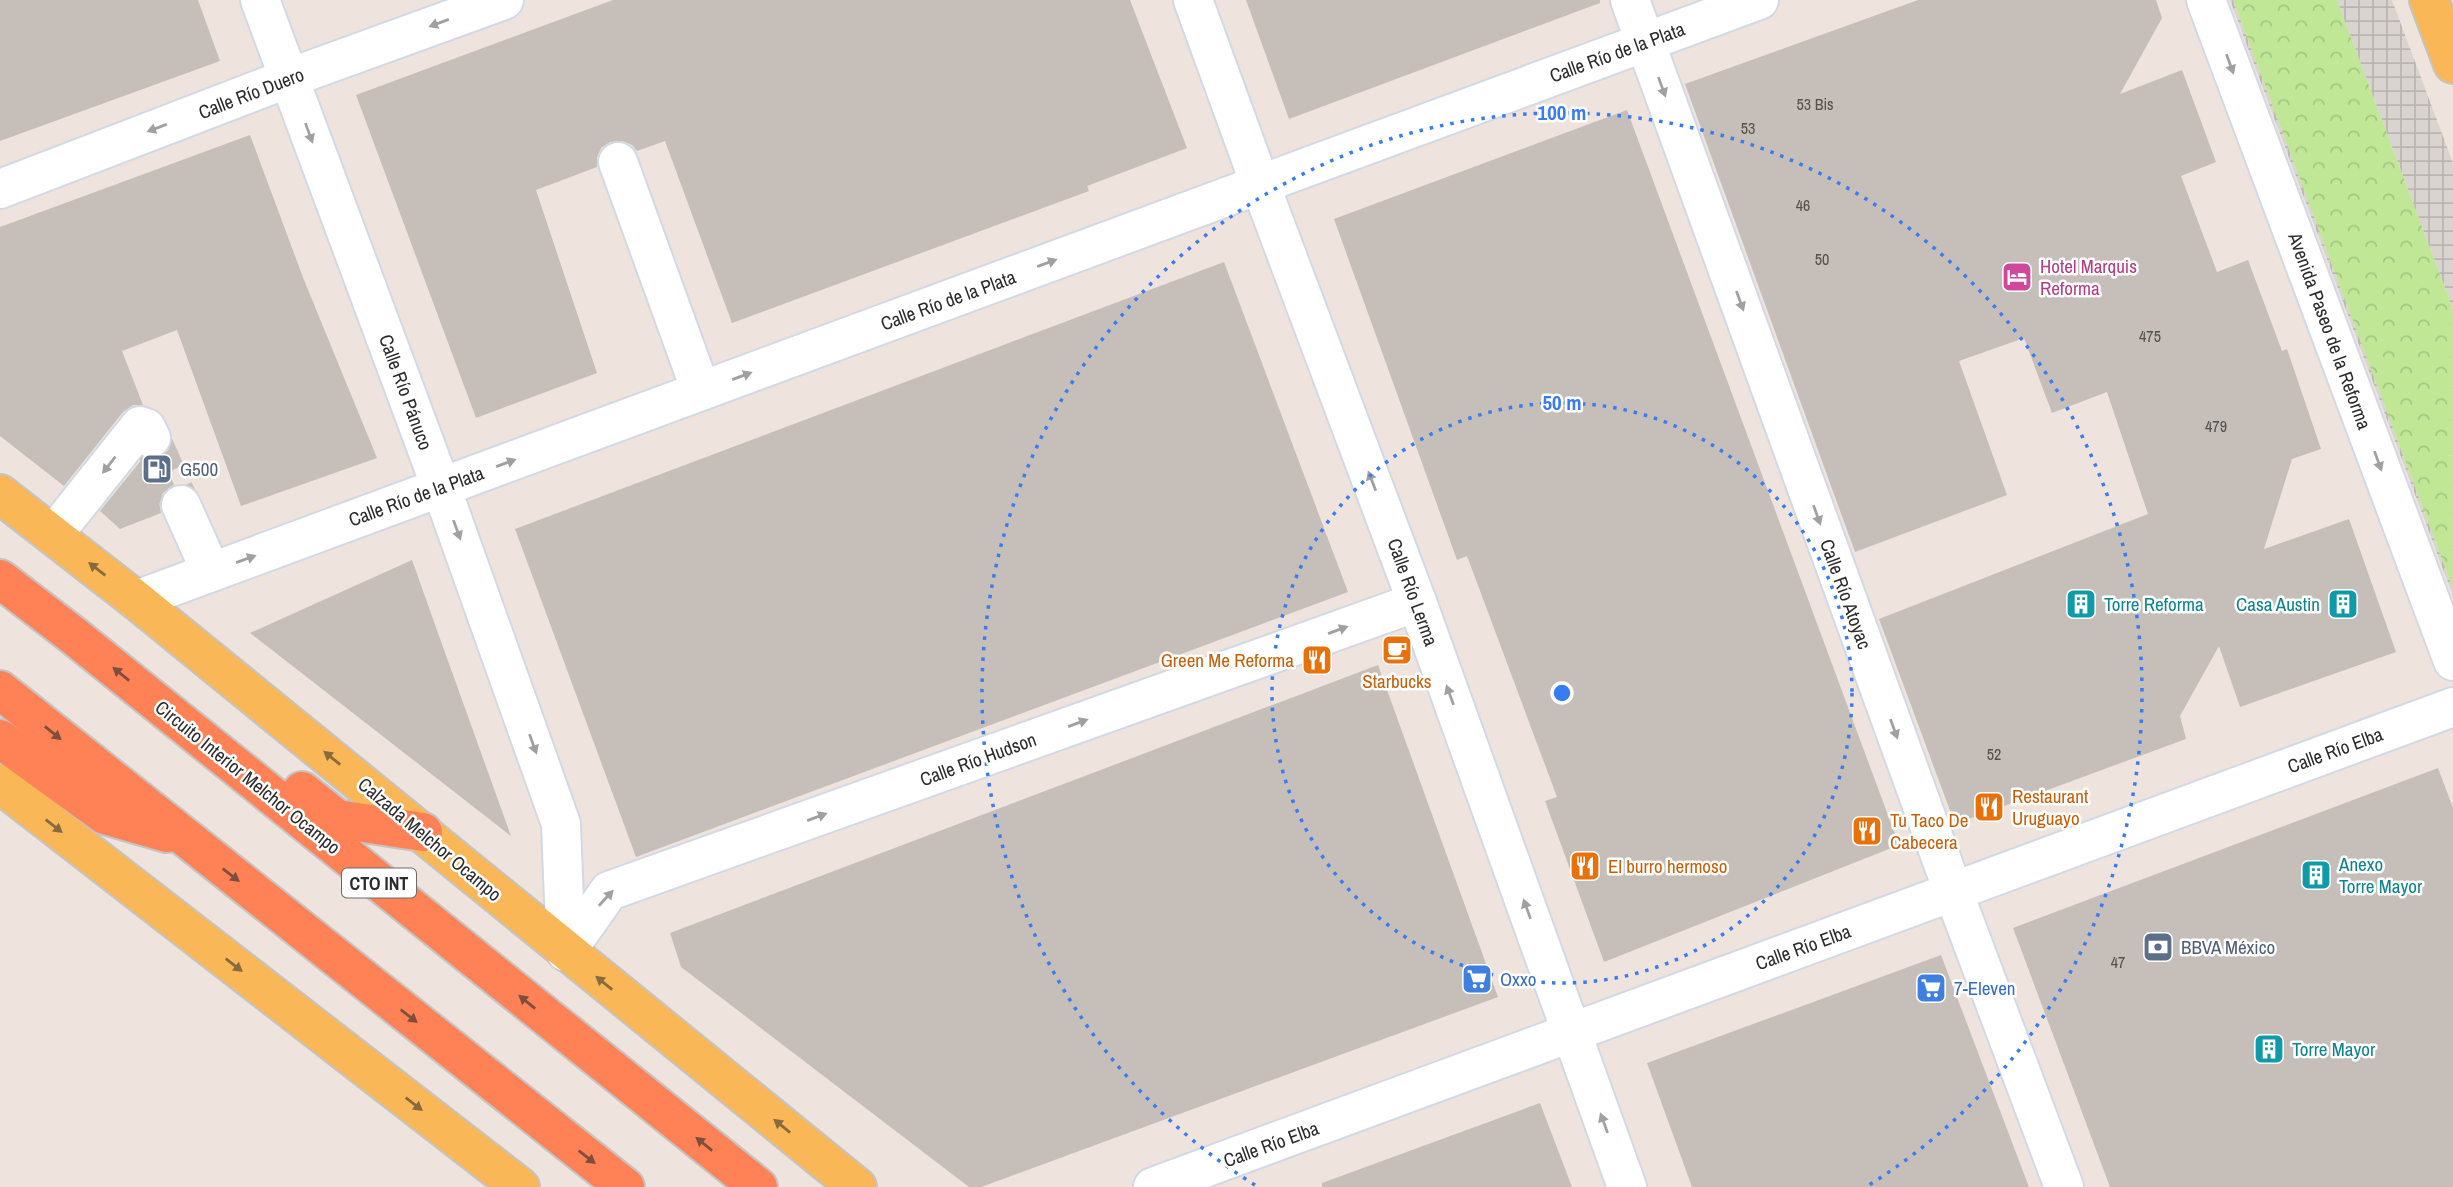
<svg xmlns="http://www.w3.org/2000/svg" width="2453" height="1187" font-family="'Archivo Narrow',sans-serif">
	<defs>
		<pattern id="forest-crowns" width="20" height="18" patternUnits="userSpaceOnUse" patternTransform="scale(1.75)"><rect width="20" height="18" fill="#c0e796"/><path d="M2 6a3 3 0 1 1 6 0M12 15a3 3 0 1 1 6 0" fill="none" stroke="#a5c681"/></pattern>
		<pattern id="plaza-grid" width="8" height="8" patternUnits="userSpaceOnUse" patternTransform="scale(1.75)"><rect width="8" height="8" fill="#dad4d0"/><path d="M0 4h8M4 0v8" fill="none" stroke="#bbb6b3"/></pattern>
	</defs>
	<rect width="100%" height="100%" fill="#eee4dd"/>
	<path fill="url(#forest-crowns)" d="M 2233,0 L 2337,0 L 2453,309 L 2453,589 Z"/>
	<g fill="url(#plaza-grid)">
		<path d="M 2230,0 L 2233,0 L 2453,589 L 2453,596 Z"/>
		<path d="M 2337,0 L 2392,0 L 2453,163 L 2453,309 Z"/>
	</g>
	<g fill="#c6beb9">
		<path d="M 0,0 L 198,0 L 220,61 L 0,141 Z"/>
		<path d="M 613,0 L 1130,0 L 1187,148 L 1087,186 L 1089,191 L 732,323 L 665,141 L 637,151 L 632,145 L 622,141 L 610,142 L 601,148 L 597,158 L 597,167 L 536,190 L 597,373 L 476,418 L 356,95 Z"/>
		<path d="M 1246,0 L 1600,0 L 1600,3 L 1289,119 Z"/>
		<path d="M 1918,0 L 2156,0 L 2162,18 L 2120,94 L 2182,70 L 2216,162 L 2181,176 L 2217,272 L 2248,260 L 2282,351 L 2287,349 L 2321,449 L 2292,459 L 2264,549 L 2349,519 L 2396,652 L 2240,707 L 2219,646 L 2180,716 L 2186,739 L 1955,824 L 1879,619 L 2148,514 L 2107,392 L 2052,413 L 2024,338 L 1959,361 L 2007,495 L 1855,552 L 1685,84 Z"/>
		<path d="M 1627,110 L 1899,845 L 1604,962 L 1545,801 L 1557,797 L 1467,556 L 1457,560 L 1334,219 Z"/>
		<path d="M 250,135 L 304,280 L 377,458 L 241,506 L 177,330 L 122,351 L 143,405 L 133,405 L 123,412 L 64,486 L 0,436 L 0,227 Z"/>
		<path d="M 1224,262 L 1348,592 L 636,857 L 515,529 Z"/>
		<path d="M 163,456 L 174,485 L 163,493 L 159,502 L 161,513 L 120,529 L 100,511 L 143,458 L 150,460 Z"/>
		<path d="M 412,560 L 443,647 L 511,836 L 250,633 Z"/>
		<path d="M 1378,665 L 1498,997 L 981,1187 L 969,1187 L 681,967 L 670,933 Z"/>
		<path d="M 2438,768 L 2453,808 L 2453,1187 L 2110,1187 L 2013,928 Z"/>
		<path d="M 1941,955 L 2029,1187 L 1692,1187 L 1647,1063 Z"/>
		<path d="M 1540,1103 L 1572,1187 L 1322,1187 L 1322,1183 Z"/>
	</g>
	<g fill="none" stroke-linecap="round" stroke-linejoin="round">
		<path stroke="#c7bfb9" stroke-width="38" stroke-dasharray="38 19" stroke-linecap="butt" d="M 151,438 L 181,505"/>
		<g stroke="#d2d9e5" stroke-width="42">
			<g id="minor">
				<path d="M 260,0 L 441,487 L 561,824 L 566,952"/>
				<path d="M 1193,0 L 1260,184 L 1417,602 L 1627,1187"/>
				<path d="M 1630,0 L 1953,891 L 2064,1187"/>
				<path d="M 2206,0 L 2453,661"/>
				<path d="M 618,162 L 701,391"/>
				<path d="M 0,189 L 289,78 L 504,0"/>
				<path d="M 181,505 L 211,572"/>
				<path d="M 53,535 L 140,426 L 146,428 L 151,438"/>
				<path d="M 136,600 L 1759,0"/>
				<path d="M 566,952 L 609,891 L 1417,602"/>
				<path d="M 1153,1187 L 2453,707"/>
			</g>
		</g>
		<g stroke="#c4c4c4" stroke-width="42">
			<g id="major">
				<path d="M 2429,0 L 2453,64"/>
				<path d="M 0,494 L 136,600 L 857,1187"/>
				<path d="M 0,784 L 520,1187"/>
			</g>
		</g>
		<g stroke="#c4c4c4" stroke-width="42">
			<g id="highway">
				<path d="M 0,579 L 74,636 L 758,1187"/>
				<path d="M 0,690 L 625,1187"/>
				<path d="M 0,739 L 105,815 L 167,833"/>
				<path d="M 302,791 L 337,819 L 423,832"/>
			</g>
		</g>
		<use href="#minor" stroke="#fff" stroke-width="38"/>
		<use href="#major" stroke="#f9b757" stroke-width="38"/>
		<use href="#highway" stroke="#ff8257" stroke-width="38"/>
	</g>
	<defs><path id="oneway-solid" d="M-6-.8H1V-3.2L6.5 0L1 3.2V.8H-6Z" transform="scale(1.75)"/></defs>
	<g fill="#a0a0a0">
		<use href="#oneway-solid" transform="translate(439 23) rotate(160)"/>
		<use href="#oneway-solid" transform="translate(2230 64) rotate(70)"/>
		<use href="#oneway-solid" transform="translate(1662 87) rotate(70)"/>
		<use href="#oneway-solid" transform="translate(157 128) rotate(159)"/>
		<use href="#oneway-solid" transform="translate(309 133) rotate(70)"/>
		<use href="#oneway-solid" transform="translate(1047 263) rotate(-20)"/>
		<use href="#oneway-solid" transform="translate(1740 301) rotate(70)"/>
		<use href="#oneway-solid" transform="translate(742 376) rotate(-20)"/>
		<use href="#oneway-solid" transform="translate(2378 461) rotate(70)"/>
		<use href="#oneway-solid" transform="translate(506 463) rotate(-20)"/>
		<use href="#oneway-solid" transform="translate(109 465) rotate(128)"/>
		<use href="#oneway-solid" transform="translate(1372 481) rotate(-111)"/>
		<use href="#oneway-solid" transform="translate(1817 515) rotate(70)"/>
		<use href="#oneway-solid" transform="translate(457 530) rotate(70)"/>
		<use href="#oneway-solid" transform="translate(246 559) rotate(-20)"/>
		<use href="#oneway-solid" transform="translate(1338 630) rotate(-20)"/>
		<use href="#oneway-solid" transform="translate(1450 695) rotate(-110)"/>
		<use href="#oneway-solid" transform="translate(1078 723) rotate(-20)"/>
		<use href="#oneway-solid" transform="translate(1894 729) rotate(70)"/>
		<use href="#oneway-solid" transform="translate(533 744) rotate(70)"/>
		<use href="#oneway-solid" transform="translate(817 817) rotate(-20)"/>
		<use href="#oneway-solid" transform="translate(606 898) rotate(-47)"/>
		<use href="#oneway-solid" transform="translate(1527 909) rotate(-110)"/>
		<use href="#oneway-solid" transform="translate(1604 1123) rotate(-110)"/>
	</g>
	<g fill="#886a3f">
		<use href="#oneway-solid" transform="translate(97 569) rotate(-142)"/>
		<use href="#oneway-solid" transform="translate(332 758) rotate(-141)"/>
		<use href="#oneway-solid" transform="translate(54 826) rotate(38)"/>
		<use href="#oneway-solid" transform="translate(234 965) rotate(38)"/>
		<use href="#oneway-solid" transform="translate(604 983) rotate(-141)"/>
		<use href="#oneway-solid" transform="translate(414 1104) rotate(38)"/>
		<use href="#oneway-solid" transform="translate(782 1126) rotate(-141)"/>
	</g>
	<g fill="#804e3d">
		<use href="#oneway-solid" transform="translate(121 674) rotate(-141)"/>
		<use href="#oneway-solid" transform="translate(53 733) rotate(39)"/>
		<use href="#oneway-solid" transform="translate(231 875) rotate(38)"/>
		<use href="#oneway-solid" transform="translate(527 1002) rotate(-141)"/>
		<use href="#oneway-solid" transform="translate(409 1016) rotate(38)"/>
		<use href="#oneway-solid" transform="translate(704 1144) rotate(-141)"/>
		<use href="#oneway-solid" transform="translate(587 1157) rotate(38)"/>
	</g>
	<g fill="none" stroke="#387cf4" stroke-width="3.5" stroke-dasharray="3.5 7">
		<circle cx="1562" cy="693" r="290"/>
		<path d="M1255 1185A580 580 0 1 1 1869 1185"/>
	</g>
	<defs>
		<g id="hotel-square" transform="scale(1.575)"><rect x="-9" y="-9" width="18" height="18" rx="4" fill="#d1479c" stroke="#fff"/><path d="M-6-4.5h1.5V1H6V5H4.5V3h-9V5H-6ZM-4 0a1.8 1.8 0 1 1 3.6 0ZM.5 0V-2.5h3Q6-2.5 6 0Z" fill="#fff"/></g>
		<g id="fuel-square" transform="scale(1.575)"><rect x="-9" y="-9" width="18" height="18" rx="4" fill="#5c6f8a" stroke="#fff"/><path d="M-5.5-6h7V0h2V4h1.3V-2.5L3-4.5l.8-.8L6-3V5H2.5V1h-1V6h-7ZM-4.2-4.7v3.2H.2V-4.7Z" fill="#fff"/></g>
		<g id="building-square" transform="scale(1.575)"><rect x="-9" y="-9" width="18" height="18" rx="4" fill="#0f9aa8" stroke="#fff"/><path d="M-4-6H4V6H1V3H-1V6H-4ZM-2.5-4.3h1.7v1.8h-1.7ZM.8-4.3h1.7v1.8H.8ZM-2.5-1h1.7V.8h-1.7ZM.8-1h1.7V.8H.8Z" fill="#fff"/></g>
		<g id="cafe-square" transform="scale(1.575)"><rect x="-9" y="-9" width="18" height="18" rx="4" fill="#e8710a" stroke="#fff"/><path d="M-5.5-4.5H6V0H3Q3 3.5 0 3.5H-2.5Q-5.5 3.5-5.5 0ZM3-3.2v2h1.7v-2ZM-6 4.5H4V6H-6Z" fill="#fff"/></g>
		<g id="restaurant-square" transform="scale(1.575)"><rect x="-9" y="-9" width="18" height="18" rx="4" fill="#e8710a" stroke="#fff"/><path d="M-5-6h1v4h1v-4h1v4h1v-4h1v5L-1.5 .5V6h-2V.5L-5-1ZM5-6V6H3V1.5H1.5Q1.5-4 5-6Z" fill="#fff"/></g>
		<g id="bank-square" transform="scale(1.575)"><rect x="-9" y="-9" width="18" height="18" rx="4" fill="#5c6f8a" stroke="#fff"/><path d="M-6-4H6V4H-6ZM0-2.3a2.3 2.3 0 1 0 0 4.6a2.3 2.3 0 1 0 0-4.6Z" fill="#fff"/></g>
		<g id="supermarket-square" transform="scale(1.575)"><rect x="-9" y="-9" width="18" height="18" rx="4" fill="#3f7fe0" stroke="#fff"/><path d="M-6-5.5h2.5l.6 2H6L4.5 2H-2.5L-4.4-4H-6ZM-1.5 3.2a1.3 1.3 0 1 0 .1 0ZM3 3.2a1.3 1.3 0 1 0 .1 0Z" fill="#fff"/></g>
	</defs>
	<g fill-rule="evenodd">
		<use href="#hotel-square" x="2017" y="277"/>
		<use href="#fuel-square" x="157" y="469"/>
		<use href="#building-square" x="2081" y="604"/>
		<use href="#building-square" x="2343" y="604"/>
		<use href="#cafe-square" x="1397" y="650"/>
		<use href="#restaurant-square" x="1317" y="660"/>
		<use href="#restaurant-square" x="1989" y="807"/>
		<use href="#restaurant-square" x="1867" y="831"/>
		<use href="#restaurant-square" x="1585" y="866"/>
		<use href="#building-square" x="2316" y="875"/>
		<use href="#bank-square" x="2158" y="947"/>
		<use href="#supermarket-square" x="1477" y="979"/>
		<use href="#supermarket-square" x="1931" y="988"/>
		<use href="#building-square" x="2269" y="1049"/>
	</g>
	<g text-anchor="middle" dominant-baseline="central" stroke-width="5" stroke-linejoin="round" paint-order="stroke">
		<g font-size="16" fill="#52504e">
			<text x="1815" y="104">53 Bis</text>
			<text x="1748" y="128">53</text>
			<text x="1803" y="205">46</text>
			<text x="1822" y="259">50</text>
			<text x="2150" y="336">475</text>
			<text x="2216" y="426">479</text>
			<text x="1994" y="754">52</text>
			<text x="2118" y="962">47</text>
		</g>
		<rect fill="#fff" stroke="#6b6b6b" stroke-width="2" x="342" y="868.5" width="74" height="29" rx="5"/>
		<g font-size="18" font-weight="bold" fill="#2b2b2b">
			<text x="379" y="883">CTO INT</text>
		</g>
		<g font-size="19" fill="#2b2b2b" stroke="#fff">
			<text transform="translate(1617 52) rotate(-20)">Calle Río de la Plata</text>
			<text transform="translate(251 93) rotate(-21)">Calle Río Duero</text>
			<text transform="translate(948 300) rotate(-20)">Calle Río de la Plata</text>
			<text transform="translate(2330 331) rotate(70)">Avenida Paseo de la Reforma</text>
			<text transform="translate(406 392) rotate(70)">Calle Río Pánuco</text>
			<text transform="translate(416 496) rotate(-20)">Calle Río de la Plata</text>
			<text transform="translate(1413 592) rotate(70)">Calle Río Lerma</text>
			<text transform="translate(1846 594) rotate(70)">Calle Río Atoyac</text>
			<text transform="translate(2335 750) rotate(-20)">Calle Río Elba</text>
			<text transform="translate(978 759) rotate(-20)">Calle Río Hudson</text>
			<text transform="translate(248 777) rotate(39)">Circuito Interior Melchor Ocampo</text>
			<text transform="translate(430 839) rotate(40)">Calzada Melchor Ocampo</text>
			<text transform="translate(1803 947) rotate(-20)">Calle Río Elba</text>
			<text transform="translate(1271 1144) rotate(-20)">Calle Río Elba</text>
		</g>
		<g font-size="19" fill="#b23c85" stroke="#fff" text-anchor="start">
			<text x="2040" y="266">Hotel Marquis<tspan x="2040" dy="22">Reforma</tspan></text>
		</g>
		<g font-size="19" fill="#4e5e75" stroke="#fff" text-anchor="start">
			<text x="180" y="469">G500</text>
			<text x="2181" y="947">BBVA México</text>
		</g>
		<g font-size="19" fill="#0d838f" stroke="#fff" text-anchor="start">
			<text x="2104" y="604">Torre Reforma</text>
			<text x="2320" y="604" text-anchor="end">Casa Austin</text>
			<text x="2339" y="864">Anexo<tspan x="2339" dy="22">Torre Mayor</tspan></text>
			<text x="2292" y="1049">Torre Mayor</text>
		</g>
		<g font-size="19" fill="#c56008" stroke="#fff" text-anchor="start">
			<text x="1294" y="660" text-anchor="end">Green Me Reforma</text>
			<text x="1397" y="681" text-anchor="middle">Starbucks</text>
			<text x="2012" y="796">Restaurant<tspan x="2012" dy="22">Uruguayo</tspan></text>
			<text x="1890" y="820">Tu Taco De<tspan x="1890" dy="22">Cabecera</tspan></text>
			<text x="1608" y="866">El burro hermoso</text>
		</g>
		<g font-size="19" fill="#366cbe" stroke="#fff" text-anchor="start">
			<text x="1500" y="979">Oxxo</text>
			<text x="1954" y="988">7-Eleven</text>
		</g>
	</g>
	<circle cx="1562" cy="693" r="10" fill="#387cf4" stroke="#fff" stroke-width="3.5"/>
	<g font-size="21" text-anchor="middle" font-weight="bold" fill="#387cf4" stroke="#fff" stroke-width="5" stroke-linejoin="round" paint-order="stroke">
		<text x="1562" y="120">100 m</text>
		<text x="1562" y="410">50 m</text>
	</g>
</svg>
